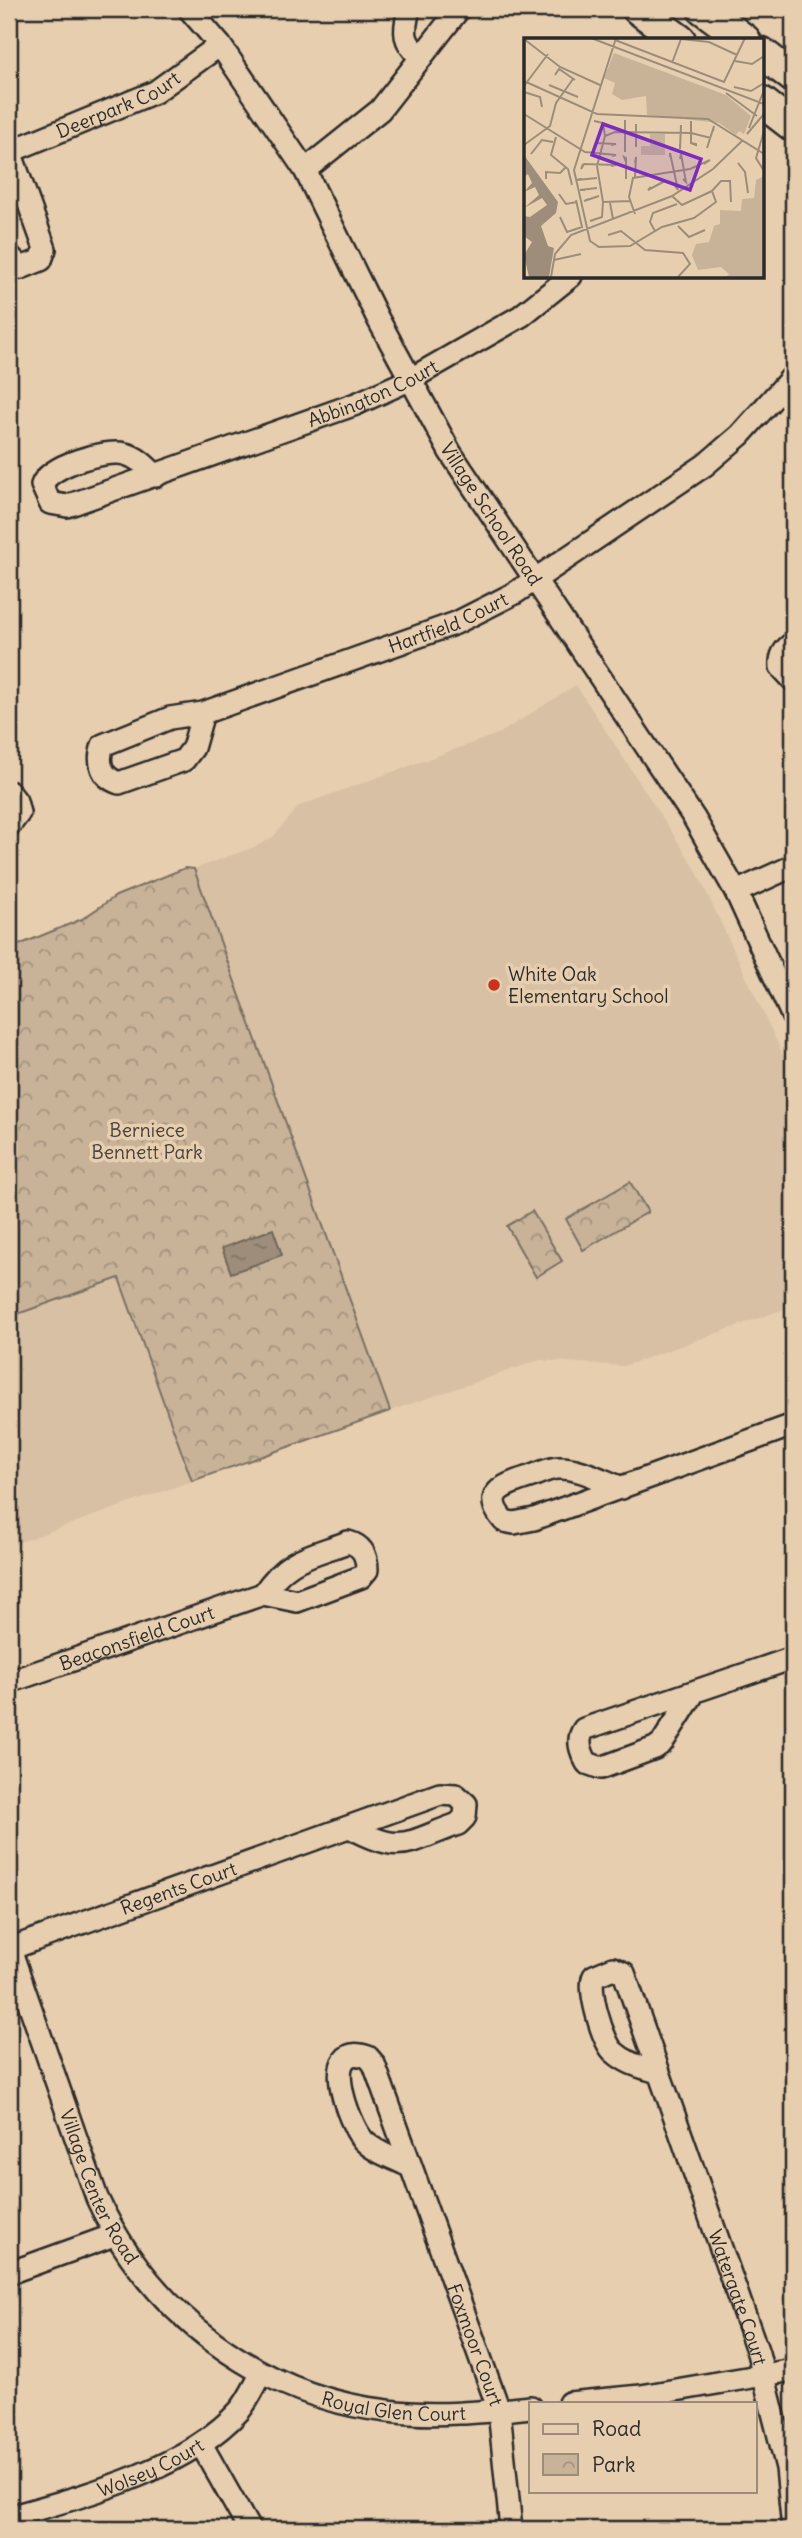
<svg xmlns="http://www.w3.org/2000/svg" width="802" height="2538" font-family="Delius,sans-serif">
	<defs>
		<pattern id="park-crowns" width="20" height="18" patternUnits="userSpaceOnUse" patternTransform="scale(1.75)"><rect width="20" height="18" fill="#c8b399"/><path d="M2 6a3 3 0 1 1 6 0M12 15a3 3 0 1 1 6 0" fill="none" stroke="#a3927d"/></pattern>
		<pattern id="water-ripples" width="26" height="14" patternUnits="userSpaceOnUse" patternTransform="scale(1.75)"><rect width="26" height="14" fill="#9d8d7a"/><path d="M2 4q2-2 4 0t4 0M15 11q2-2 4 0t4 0" fill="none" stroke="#807364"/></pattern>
	</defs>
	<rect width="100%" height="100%" fill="#e7ceaf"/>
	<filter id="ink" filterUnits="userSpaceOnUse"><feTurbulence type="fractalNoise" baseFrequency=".0143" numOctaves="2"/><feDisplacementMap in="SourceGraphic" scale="14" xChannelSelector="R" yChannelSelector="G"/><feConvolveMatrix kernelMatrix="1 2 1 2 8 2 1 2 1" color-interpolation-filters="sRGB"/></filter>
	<g filter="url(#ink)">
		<g fill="#d7c0a4">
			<path d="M 576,685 L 695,868 L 793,1076 L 793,1306 L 624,1366 L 540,1360 L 390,1411 L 194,869 L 257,846 L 273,837 L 299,806 L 500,733 Z"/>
			<path d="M 119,1277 L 192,1481 L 9,1546 L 9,1317 Z"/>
		</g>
		<g fill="url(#park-crowns)" stroke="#7a6f62" stroke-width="2">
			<path d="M 185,868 L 194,869 L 390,1411 L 192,1481 L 119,1278 L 9,1317 L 9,949 L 82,919 L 116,896 Z"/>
			<path d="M 630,1182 L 648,1212 L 583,1250 L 566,1219 Z"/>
			<path d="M 532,1211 L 562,1261 L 536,1277 L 507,1226 Z"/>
		</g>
		<path fill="url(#water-ripples)" stroke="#6f665a" stroke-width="2" d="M 273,1229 L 282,1255 L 231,1273 L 222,1248 Z"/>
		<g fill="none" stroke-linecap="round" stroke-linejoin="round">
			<g stroke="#2b2b2b" stroke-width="26">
				<g id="street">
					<path id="s1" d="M 189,9 L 220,45 L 305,170 L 378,319 L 450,452 L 694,818 L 736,892 L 793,1017"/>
					<path d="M 409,9 C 403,33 403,41 421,58"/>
					<path id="s2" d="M 9,152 L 155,92 L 220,45"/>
					<path d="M 305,170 L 380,110 L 459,9"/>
					<path d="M 9,255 L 21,268 L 41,260 L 45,249 L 10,151"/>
					<path id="s3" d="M 156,476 C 147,467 138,457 125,454 C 106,449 49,465 42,485 L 50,503 L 67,506 L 356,404 L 409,380 L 521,316 L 571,276"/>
					<path d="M 793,643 C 784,649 780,656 781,667 L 793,680"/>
					<path id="s4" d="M 203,713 L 193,748 L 184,760 L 119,783 C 101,777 97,762 103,745 L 170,718 L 203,713 L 456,623 L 515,593 L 705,465 L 740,435 L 793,376"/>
					<path d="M 9,792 L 16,801 L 19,813 L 9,826"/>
					<path d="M 736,892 L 793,866"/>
					<path d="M 622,1488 C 603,1481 579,1467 558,1468 C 550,1468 540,1473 532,1476 C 508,1484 478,1491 504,1521 L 514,1523 L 534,1519 L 793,1425"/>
					<path id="s5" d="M 9,1682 L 263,1594 L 297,1601 L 361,1577 L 367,1570 C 367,1556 363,1546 348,1542 C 308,1557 288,1557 263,1594"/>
					<path d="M 693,1694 L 662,1743 L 655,1748 L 601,1768 L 587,1763 C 581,1752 576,1740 584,1729 L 793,1658"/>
					<path id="s6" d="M 9,1946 L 97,2198 C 150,2313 260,2397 388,2411 C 434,2417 484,2412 531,2407"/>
					<path id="s7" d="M 9,1949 L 440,1794 L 456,1795 L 466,1804 L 465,1817 L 458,1824 C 405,1843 402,1855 350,1827"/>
					<path id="s8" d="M 658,2072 C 642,2067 627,2064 614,2052 C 603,2043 587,1988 594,1976 L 613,1968 L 624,1973 L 758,2353 L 787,2468 L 793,2529"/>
					<path id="s9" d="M 411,2167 C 396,2159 374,2152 363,2140 C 348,2123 318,2040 368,2057 L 374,2064 L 499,2410 L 511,2529"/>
					<path d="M 9,2273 L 114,2235"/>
					<path d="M 569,2403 L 641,2396 L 793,2370"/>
					<path d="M 201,2444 L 249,2529"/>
					<path id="s10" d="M 9,2517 C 84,2496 186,2470 240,2410 C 249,2399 255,2385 262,2373"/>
				</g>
			</g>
			<g stroke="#2b2b2b" stroke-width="35">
				<g id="secondary">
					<path d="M 638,9 L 680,40"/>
					<path d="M 703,9 L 745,40"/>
					<path d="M 762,53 L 793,77"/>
					<path d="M 762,102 L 793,126"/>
				</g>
			</g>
			<use href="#street" stroke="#e7ceaf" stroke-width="21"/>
			<use href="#secondary" stroke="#e7ceaf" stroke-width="30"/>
		</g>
	</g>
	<circle fill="#c8321e" stroke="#e7ceaf" stroke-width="2.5" cx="494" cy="985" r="7"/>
	<g text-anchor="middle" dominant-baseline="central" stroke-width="7" stroke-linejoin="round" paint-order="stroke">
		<g font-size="19" fill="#2b2b2b" stroke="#e7ceaf">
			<text stroke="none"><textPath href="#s2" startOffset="119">Deerpark Court</textPath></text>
			<text stroke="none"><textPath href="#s3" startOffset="494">Abbington Court</textPath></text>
			<text stroke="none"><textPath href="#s1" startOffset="590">Village School Road</textPath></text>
			<text stroke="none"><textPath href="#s4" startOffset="534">Hartfield Court</textPath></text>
			<text stroke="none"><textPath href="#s5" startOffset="135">Beaconsfield Court</textPath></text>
			<text stroke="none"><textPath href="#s7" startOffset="180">Regents Court</textPath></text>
			<text stroke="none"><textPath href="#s6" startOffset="257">Village Center Road</textPath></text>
			<text stroke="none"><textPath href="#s8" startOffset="506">Watergate Court</textPath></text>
			<text stroke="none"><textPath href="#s9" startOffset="474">Foxmoor Court</textPath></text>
			<text stroke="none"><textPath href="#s6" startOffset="649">Royal Glen Court</textPath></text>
			<text stroke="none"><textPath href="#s10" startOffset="150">Wolsey Court</textPath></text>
		</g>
		<g font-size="19" fill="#2b2b2b" stroke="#e7ceaf" text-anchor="start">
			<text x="508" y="974">White Oak<tspan x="508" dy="22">Elementary School</tspan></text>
		</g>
		<g font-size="19" fill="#433f3c" stroke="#e7ceaf">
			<text x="147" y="1130">Berniece<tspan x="147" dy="22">Bennett Park</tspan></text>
		</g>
	</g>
	<g transform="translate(524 38)">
		<rect width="240" height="240" fill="#e7ceaf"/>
		<path d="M 90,15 L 202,57 L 227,78 L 220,96 L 215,93 L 212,97 L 195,85 L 123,77 L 122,58 L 98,62 L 88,56 L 91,45 L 80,40 ZM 240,138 L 240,239 L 202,239 L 205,236 L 197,229 L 174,232 L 168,217 L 172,206 L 185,204 L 190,188 L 196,186 L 196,172 L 217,173 L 218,161 L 230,160 L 232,142 Z" fill="#c8b399"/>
		<path d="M 126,96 L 141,96 L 141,117 L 117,117 L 117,108 L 126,108 Z" fill="#c8b399"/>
		<path d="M 0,117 L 34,164 L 32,175 L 17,188 L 24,208 L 30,210 L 25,239 L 5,239 L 0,217 L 8,204 L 0,198 L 0,178 L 6,179 L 23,167 L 18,160 L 0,170 L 15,157 L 11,149 L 0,154 L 8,145 L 4,136 L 0,139 Z" fill="#9d8d7a"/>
		<path fill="none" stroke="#9c8d7a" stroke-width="2" d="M 67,0 L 240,66M 92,0 L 50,132 L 66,203 L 75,209 L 106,208 L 138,189 L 170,180 L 192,164 L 188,153M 0,1 L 36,29 L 76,47M 91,2 L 200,44 L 221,0M 211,23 L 228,26 L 240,18M 148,25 L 157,1 L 185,4 L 213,17M 31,37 L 35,31 L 51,42M 0,43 L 73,76 L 184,81 L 240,116M 25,47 L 54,59M 0,48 L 24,16M 210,49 L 227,53 L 240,45M 0,54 L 16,59 L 18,69M 202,55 L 233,78M 0,76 L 61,114 L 92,117 L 88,118M 75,84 L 70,83 L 79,85 L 81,98M 225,90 L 240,52M 240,93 L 232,120 L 240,133M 223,96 L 240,76M 81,98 L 91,94 L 167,95 L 187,100M 32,99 L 27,117 L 44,131 L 48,147M 71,105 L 92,106 L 87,107M 167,105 L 172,107 L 172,106 L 167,105 L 167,83 L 167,87M 156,106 L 156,111 L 157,87M 0,107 L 26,88 L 32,65 L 49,41M 101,109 L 101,114 L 101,82 L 101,87M 112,109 L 112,86M 183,110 L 190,88 L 189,93M 7,116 L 18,102 L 29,104M 146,119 L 146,115 L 154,152 L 151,148M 156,121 L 157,116 L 162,144 L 159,141M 111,125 L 112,119 L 111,139M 214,125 L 221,134 L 224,155M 59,126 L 57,131 L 60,126 L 92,127 L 87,128M 22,141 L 22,134 L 36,135 L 42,129M 58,141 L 53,142 L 73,140M 102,141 L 102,120 L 100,119 L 102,124M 127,149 L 124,152 L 141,143 L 137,145M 61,152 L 56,152 L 73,150M 188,153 L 197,143 L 206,143 L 207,164M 35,156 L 42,166 L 53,164M 148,158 L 158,167 L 188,153M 65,161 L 60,163 L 75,158M 79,164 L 73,128 L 81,98M 79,164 L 106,163M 86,165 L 89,181 L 88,176M 111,176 L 105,159 L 109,140 L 166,131 L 186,122 L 180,126M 36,179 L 43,194 L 58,189 L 52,162M 70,182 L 66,183 L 78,179 L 79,164M 154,188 L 165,199 L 181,192M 131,193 L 126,184 L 129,175 L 153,166M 84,197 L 97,193 L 121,212 L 159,215 L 166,226 L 154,239M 30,222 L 57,216M 27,239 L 31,216 L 47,197 L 148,158 L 189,131 L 218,103"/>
		<path fill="#7b2cbf" fill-opacity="0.15" stroke="#7b2cbf" stroke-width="3.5" d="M 79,86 L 177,121 L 166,152 L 68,117 Z"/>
		<rect width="240" height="240" fill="none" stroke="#2b2b2b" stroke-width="3.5"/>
	</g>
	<rect width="802" height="2538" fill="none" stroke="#e7ceaf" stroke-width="35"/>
	<rect x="18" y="18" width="767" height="2503" fill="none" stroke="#2b2b2b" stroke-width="2.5" filter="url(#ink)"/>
	<rect x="529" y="2402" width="228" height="91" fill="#e7ceaf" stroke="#9c8d7a" stroke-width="2"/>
	<rect x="543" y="2424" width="35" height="10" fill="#e7ceaf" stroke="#9c8d7a" stroke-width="2"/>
	<text x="592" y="2436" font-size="21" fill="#2b2b2b">Road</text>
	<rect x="543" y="2454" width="35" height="21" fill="url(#park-crowns)" stroke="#9c8d7a" stroke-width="2"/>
	<text x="592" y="2472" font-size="21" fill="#2b2b2b">Park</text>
</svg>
